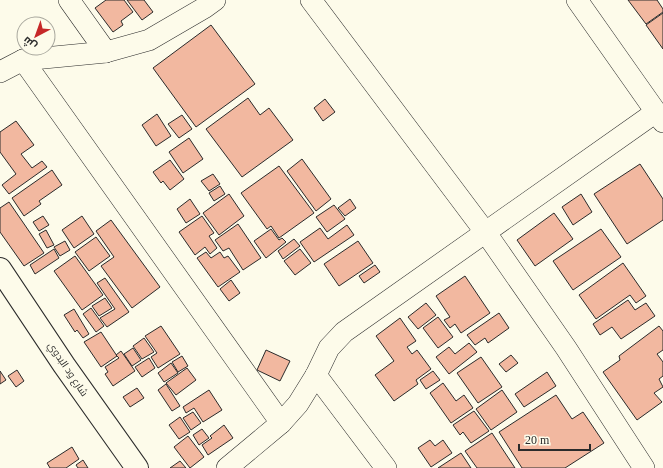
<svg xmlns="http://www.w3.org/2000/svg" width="663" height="468" font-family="'Times New Roman',Cairo,serif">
	<rect width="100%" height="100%" fill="#fdfbea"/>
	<g fill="#f2b8a0" stroke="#2b2b2b">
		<path d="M 106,0 L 124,0 L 133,12 L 121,21 L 123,25 L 113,32 L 95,8 Z"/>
		<path d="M 127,0 L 144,0 L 153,12 L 142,20 Z"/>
		<path d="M 628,0 L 657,0 L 663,9 L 663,12 L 646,24 Z"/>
		<path d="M 663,13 L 663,49 L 646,25 Z"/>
		<path d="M 211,25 L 255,84 L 196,127 L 153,68 Z"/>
		<path d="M 248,98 L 260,115 L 269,108 L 293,140 L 242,177 L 206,129 Z"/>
		<path d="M 325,99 L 335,112 L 323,121 L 314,108 Z"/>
		<path d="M 157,114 L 171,136 L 156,146 L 142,125 Z"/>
		<path d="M 182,115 L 192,129 L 179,138 L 168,124 Z"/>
		<path d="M 16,121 L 34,145 L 21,154 L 32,168 L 42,161 L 47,167 L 9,194 L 2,185 L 16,174 L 0,152 L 0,132 Z"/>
		<path d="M 189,138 L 203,159 L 183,173 L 169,152 Z"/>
		<path d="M 302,159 L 331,199 L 316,211 L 287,171 Z"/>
		<path d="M 170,160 L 184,179 L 170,190 L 163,181 L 161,183 L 153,172 Z"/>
		<path d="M 640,164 L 663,199 L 663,220 L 627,244 L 594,194 Z"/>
		<path d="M 279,166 L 314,213 L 279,238 L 271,226 L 267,229 L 241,193 Z"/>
		<path d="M 52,170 L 62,185 L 39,201 L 41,204 L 24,216 L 12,198 Z"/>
		<path d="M 213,174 L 220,184 L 209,191 L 201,181 Z"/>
		<path d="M 220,186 L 225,194 L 214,201 L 209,193 Z"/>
		<path d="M 229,194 L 244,216 L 219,235 L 203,213 Z"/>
		<path d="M 581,194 L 592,212 L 573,225 L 562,207 Z"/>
		<path d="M 190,199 L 200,214 L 186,223 L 177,209 Z"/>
		<path d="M 350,199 L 356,208 L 345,216 L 338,208 Z"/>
		<path d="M 9,202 L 44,253 L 24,266 L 0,232 L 0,208 Z"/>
		<path d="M 334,205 L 345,219 L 327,232 L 316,217 Z"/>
		<path d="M 554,213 L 573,239 L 535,266 L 517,240 Z"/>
		<path d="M 43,216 L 49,225 L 39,231 L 33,222 Z"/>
		<path d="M 82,216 L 94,234 L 74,248 L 62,230 Z"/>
		<path d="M 202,216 L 214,233 L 209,236 L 217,248 L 210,254 L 205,247 L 195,255 L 179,232 Z"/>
		<path d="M 111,220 L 160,287 L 132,308 L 101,266 L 114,257 L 96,231 Z"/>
		<path d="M 238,224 L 261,258 L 243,270 L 229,248 L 223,251 L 215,240 Z"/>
		<path d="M 347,225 L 354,235 L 314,262 L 300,242 L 320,228 L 328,239 Z"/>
		<path d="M 271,229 L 279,240 L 282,238 L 286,242 L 266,258 L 254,241 Z"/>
		<path d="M 601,229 L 621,257 L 573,290 L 553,261 Z"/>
		<path d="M 46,230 L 54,245 L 47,248 L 39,234 Z"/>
		<path d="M 96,237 L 110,256 L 89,271 L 75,252 Z"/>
		<path d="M 294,239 L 300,246 L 283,259 L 278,251 Z"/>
		<path d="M 65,241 L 70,250 L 60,256 L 54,247 Z"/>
		<path d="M 358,241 L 373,263 L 339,286 L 324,264 Z"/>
		<path d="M 54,249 L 59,258 L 35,274 L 30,265 Z"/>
		<path d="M 300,249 L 311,263 L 295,275 L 284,261 Z"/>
		<path d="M 206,252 L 211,258 L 220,252 L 224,258 L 228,256 L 240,272 L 218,287 L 197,258 Z"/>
		<path d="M 75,256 L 103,295 L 82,310 L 54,271 Z"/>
		<path d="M 623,263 L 646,296 L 636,303 L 630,295 L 596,319 L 579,295 Z"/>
		<path d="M 375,265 L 380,272 L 364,283 L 359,276 Z"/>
		<path d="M 465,276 L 490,313 L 461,333 L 455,324 L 450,328 L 444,320 L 450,317 L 436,296 Z"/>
		<path d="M 105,278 L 129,312 L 107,327 L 100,318 L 115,309 L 97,283 Z"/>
		<path d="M 231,280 L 240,293 L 229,301 L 220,289 Z"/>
		<path d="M 105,298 L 112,308 L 99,316 L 92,306 Z"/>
		<path d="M 628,300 L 635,310 L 646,303 L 655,316 L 621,339 L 612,327 L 600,335 L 593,324 Z"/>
		<path d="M 426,303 L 436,315 L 418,329 L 408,317 Z"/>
		<path d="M 91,308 L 104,326 L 96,332 L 83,314 Z"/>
		<path d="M 74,309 L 89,334 L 83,338 L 77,330 L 75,332 L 64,315 Z"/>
		<path d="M 499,313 L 509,328 L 488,343 L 485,338 L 475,345 L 467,335 Z"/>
		<path d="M 438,317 L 453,337 L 438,348 L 423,328 Z"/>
		<path d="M 400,318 L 416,341 L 407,347 L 412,354 L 417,350 L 431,369 L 416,380 L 418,384 L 394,401 L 375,375 L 394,361 L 376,336 Z"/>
		<path d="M 161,326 L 180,354 L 158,368 L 151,357 L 157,353 L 145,336 Z"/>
		<path d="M 659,326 L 663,331 L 663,350 L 657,354 L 663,362 L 663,376 L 659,379 L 663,387 L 654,393 L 662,402 L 637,420 L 603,372 L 620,360 L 619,356 Z"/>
		<path d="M 101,332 L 117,356 L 101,367 L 84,342 Z"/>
		<path d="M 144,338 L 154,352 L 142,359 L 133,346 Z"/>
		<path d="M 469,343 L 477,352 L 449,374 L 436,357 L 449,347 L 455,354 Z"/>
		<path d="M 133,348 L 141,360 L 132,366 L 124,354 Z"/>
		<path d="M 266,350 L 290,361 L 280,381 L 257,370 Z"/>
		<path d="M 121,351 L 135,371 L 113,386 L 105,374 L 108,372 L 105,367 L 119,358 L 116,355 Z"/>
		<path d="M 511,355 L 518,363 L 506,372 L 499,364 Z"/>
		<path d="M 182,356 L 188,366 L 178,372 L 172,362 Z"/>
		<path d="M 481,357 L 502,387 L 478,403 L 457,373 Z"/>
		<path d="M 149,358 L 155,368 L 142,377 L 135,367 Z"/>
		<path d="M 171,363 L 178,373 L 164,382 L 158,373 Z"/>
		<path d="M 187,368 L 196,380 L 176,395 L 166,383 Z"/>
		<path d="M 17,370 L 24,381 L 16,387 L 8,376 Z"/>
		<path d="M 0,371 L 6,380 L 0,384 Z"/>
		<path d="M 433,371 L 440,380 L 426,389 L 420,380 Z"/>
		<path d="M 547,372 L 556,386 L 524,407 L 515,394 Z"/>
		<path d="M 443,383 L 456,401 L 464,395 L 473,408 L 451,423 L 430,393 Z"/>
		<path d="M 166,384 L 180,406 L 172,411 L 158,390 Z"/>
		<path d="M 137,388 L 144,398 L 130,407 L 123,397 Z"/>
		<path d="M 209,390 L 222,410 L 203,422 L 194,408 L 186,413 L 183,407 Z"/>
		<path d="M 502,390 L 517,412 L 491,430 L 476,409 Z"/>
		<path d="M 556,395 L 572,419 L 583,412 L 604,443 L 565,468 L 522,468 L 499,432 Z"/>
		<path d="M 474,411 L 489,431 L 471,443 L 463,432 L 460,435 L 453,425 Z"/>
		<path d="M 193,412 L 201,423 L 191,430 L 183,418 Z"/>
		<path d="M 180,417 L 190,432 L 179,439 L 169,425 Z"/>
		<path d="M 224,425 L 233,438 L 208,455 L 202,445 L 212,438 L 210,436 Z"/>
		<path d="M 202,429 L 209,438 L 199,445 L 193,435 Z"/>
		<path d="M 492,433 L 515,468 L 477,468 L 465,451 Z"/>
		<path d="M 188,436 L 204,457 L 190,468 L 174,447 Z"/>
		<path d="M 430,440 L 435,446 L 443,440 L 452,453 L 431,467 L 418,448 Z"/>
		<path d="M 72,447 L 79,459 L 66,468 L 50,468 L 47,463 Z"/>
		<path d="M 461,453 L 471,468 L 438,468 Z"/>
		<path d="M 83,460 L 88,468 L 78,468 L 76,465 Z"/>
		<path d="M 180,461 L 186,468 L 170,468 Z"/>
	</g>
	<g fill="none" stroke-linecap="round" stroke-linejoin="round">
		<g stroke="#2b2b2b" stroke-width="22">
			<g id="minor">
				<path d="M 69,0 L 106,52"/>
				<path d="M 311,0 L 486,233 L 566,348 L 644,468"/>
				<path d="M 577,0 L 663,122"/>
				<path d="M 23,60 L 281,423"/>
				<path d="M 0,72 L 23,60 L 106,52 L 149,40 L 204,8 L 215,0"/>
				<path d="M 316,375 L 386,468"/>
				<path d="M 227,468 L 281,423 L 298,404 L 316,375 L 329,348 L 344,332 L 656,112"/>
			</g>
		</g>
		<g stroke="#2b2b2b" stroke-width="24">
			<path id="tertiary" d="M 0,269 L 64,365 L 137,468"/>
		</g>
		<use href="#minor" stroke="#fdfbea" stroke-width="21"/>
		<use href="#tertiary" stroke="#fdfbea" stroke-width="22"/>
	</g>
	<g text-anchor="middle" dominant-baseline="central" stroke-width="3" stroke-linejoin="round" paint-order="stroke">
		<g font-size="10" fill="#2b2b2b" stroke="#fdfbea">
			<text transform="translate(68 369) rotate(56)">شارع ود البدوي</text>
		</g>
	</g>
	<g transform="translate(36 36) rotate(221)"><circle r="19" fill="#fdfbea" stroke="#a9a89e"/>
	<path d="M0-3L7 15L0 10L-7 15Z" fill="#c62828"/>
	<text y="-6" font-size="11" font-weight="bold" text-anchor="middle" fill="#2b2b2b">ش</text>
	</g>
	<path d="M519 444v6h71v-6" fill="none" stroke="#2b2b2b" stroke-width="2"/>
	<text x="525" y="444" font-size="12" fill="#2b2b2b" stroke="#fdfbea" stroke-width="3" paint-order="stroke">20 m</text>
</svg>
